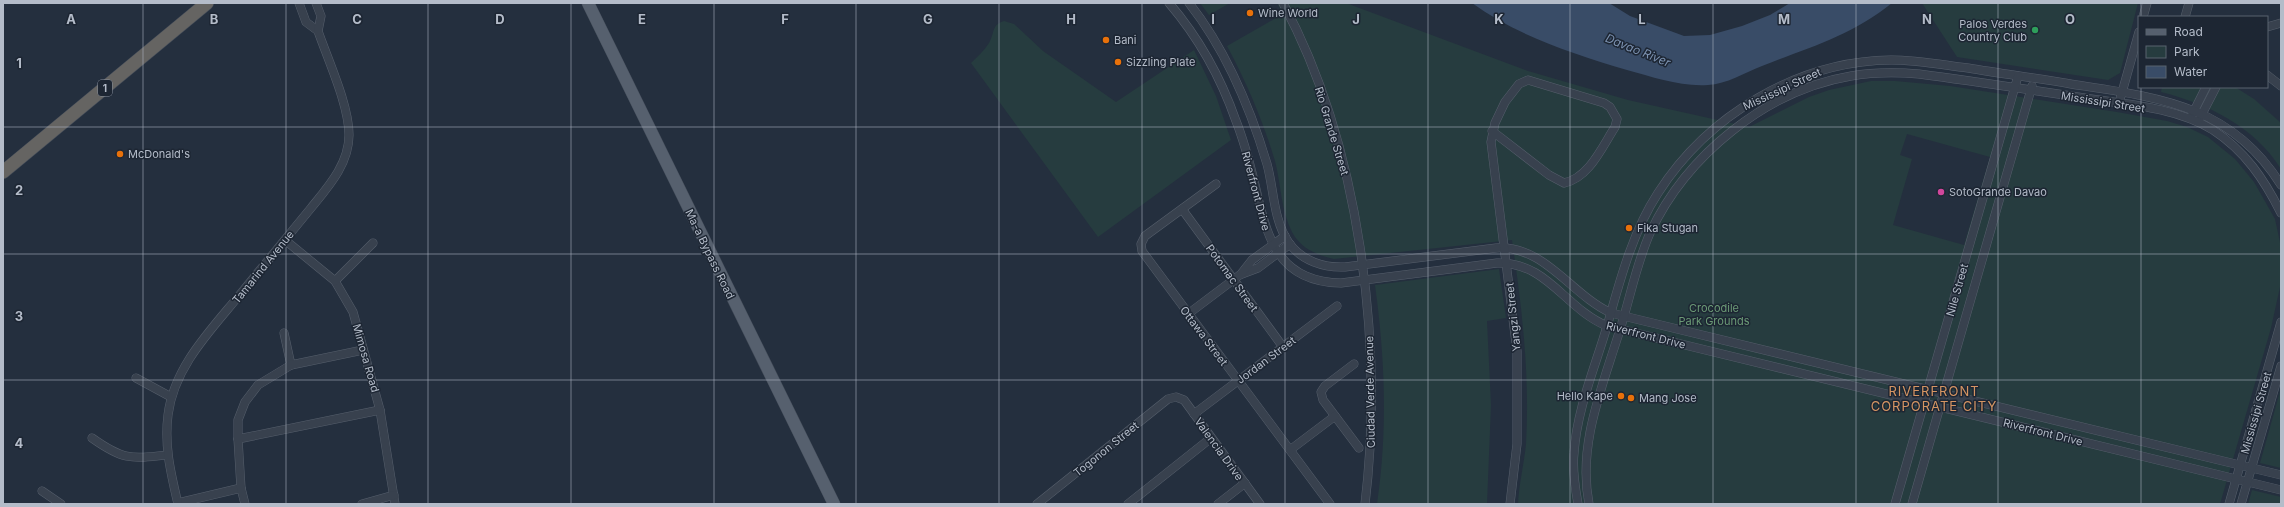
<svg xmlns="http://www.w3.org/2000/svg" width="2284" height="507" font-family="Inter,sans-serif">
	<rect width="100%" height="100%" fill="#242f3e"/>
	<g fill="#263c3f" fill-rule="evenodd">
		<path d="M 1200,3 L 1230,3 L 1209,15 Z"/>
		<path d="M 1277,3 L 1346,3 L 1528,71 L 1628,100 L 1749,127 L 1809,97 L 1829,90 L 1871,81 L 1895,81 L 1950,86 L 2117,112 L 2167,121 L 2187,127 L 2208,137 L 2235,159 L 2254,182 L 2275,219 L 2281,247 L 2280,287 L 2271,328 L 2220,504 L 1518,504 C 1519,484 1524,464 1526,444 C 1530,375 1522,308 1512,240 L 1334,259 C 1317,255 1301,249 1292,232 C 1281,211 1281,184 1275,161 C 1263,121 1247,83 1227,46 L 1283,14 ZM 1907,134 L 1990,157 L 1964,245 L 1893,225 L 1912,159 L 1900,155 Z"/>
		<path d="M 1922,3 L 2138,3 L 2120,73 L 2108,80 L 1957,57 Z"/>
		<path d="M 1004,21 L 1014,24 L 1043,51 L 1116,102 L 1194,50 L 1216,96 L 1231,140 L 1098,237 L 971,63 C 977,57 984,51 989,43 C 995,33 991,25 1004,21 Z"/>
		<path d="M 2162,87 L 2235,87 L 2254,99 L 2281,123 L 2281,169 C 2254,126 2208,104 2161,92 Z"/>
		<path d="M 1499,269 L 1506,318 L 1487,321 L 1491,405 L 1487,504 L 1377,504 C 1388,431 1385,358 1375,285 Z"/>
		<path d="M 2281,388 L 2281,468 L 2260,463 Z"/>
		<path d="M 2252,490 L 2281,497 L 2281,504 L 2248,504 Z"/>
	</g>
	<path fill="#394c67" d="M 1472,3 L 1609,3 L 1630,16 L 1684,36 L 1710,35 L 1742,26 L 1770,15 L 1790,3 L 1892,3 C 1851,36 1810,47 1762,66 C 1744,73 1727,84 1708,85 C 1681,87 1653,77 1627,70 C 1574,54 1517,36 1472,3 Z"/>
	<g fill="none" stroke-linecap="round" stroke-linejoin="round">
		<g stroke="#565f6c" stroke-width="9">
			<g id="minor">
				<path d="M 299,3 L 306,22 L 318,31"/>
				<path d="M 1169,3 C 1199,38 1221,78 1236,121 C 1244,141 1250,164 1255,185 C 1267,237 1277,282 1341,283 L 1497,263 C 1548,262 1564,308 1607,326 L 2281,490"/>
				<path d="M 1189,3 C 1226,50 1250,107 1267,164 C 1274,189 1273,220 1289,243 C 1302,261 1324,268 1345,267 L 1496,248 C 1545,245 1570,294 1611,313 L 2281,475"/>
				<path d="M 1283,3 C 1360,146 1384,344 1365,504"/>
				<path d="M 2143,17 L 2147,3"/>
				<path d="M 2185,17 L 2189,3"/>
				<path d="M 2267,27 L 2281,23"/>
				<path d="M 2267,75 L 2281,86"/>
				<path d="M 2119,103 L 2139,32"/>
				<path d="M 2192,115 L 2206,87"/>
				<path d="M 2200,118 L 2216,87"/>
				<path d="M 1492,131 L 1549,175 L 1564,183 C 1589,178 1602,147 1615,127 L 1617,119 L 1610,107 L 1604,103 L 1528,80 L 1519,84 L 1505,102 L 1495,123 L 1491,142 L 1517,351 L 1517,444 L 1510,504"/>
				<path d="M 1216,184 L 1145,236 L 1141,244 L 1142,251 L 1330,504"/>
				<path d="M 1182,209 L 1283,347"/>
				<path d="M 285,240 L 335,281 L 353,312 L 380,410 L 395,504"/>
				<path d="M 1242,274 L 1258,268 L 1290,244"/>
				<path d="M 335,281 L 373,243"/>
				<path d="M 1188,314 L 1241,274 L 1252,260 L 1285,236"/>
				<path d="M 284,333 L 291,365"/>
				<path d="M 1354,364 L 1325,386 L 1321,392 L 1323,400 L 1359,448"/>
				<path d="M 136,378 L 171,397"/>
				<path d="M 1194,414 L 1337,306"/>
				<path d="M 92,438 C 123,460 130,459 167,455"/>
				<path d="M 238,439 L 380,410"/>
				<path d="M 1290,450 L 1335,416"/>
				<path d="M 42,491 L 61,504"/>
				<path d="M 178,503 L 241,488"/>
				<path d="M 178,504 C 171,474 164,446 168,415 C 174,366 212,329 242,292 C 265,264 288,236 311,208 C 328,187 349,164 349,135 C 349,105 328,60 318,31 L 321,16 L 316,3"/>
				<path d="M 245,504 L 241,488 L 238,439 L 238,420 L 245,402 L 258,385 L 291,365 L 363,350"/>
				<path d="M 362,504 L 394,495"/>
				<path d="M 1037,504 L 1168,399 L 1176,397 L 1184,400 L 1260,504"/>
				<path d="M 1128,504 L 1211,438"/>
				<path d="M 1218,504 L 1245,483"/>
				<path d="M 1578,504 C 1575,487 1572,469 1574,453 C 1577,408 1596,365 1608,323 C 1620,280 1633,231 1658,193 C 1708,115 1798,61 1891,60 C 1917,60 1943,65 1968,68 C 2003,74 2037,78 2071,84 C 2156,97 2231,104 2281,185"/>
				<path d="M 1589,504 C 1578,447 1600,393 1617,339 C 1629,304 1635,267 1650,233 C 1686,156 1766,90 1851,76 C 1874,72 1896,72 1919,74 C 1972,81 2025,89 2078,97 C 2121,104 2174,106 2213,130 C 2245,151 2264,179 2281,213"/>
				<path d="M 1895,504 L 2018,76"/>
				<path d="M 1912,504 L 2032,86"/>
				<path d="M 2229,504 L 2281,322"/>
				<path d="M 2241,504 L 2281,366"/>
			</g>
		</g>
		<g stroke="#414a57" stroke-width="13">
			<path id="primary" d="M 588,3 L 834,504"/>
		</g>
		<g stroke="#434c59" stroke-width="14">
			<path id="trunk" d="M 3,172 L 207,3"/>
		</g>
		<use href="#minor" stroke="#38414e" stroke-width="8"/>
		<use href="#primary" stroke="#56606e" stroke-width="12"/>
		<use href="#trunk" stroke="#656462" stroke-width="13"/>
	</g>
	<path fill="none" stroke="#b4bcc9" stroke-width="1" stroke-opacity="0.55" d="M 143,3 L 143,504M 286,3 L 286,504M 428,3 L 428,504M 571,3 L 571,504M 714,3 L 714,504M 856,3 L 856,504M 999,3 L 999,504M 1142,3 L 1142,504M 1285,3 L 1285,504M 1428,3 L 1428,504M 1570,3 L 1570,504M 1713,3 L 1713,504M 1856,3 L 1856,504M 1998,3 L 1998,504M 2141,3 L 2141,17M 2141,87 L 2141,504M 3,127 L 2281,127M 3,254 L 2281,254M 3,380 L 2281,380"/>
	<g fill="#e8710a" stroke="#1d2633" stroke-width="1.5">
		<circle cx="1250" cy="13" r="4"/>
		<circle cx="1106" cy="40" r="4"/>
		<circle cx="1118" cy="62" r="4"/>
		<circle cx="120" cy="154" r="4"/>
		<circle cx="1629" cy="228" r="4"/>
		<circle cx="1621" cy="396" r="4"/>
		<circle cx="1631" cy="398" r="4"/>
	</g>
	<circle fill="#2e9e5b" stroke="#1d2633" stroke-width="1.5" cx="2035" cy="30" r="4"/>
	<circle fill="#d1479c" stroke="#1d2633" stroke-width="1.5" cx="1941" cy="192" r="4"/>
	<g text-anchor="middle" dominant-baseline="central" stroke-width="3" stroke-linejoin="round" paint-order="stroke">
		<rect fill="#1d2633" stroke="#878f9c" stroke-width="1" x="98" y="80" width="14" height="16" rx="3"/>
		<g font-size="10" font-weight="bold" fill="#b4bcc9">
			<text x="105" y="88">1</text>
		</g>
		<g font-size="11" fill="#b4bcc9" stroke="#1d2633" text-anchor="start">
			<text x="1258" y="13">Wine World</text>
			<text x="2027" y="24" text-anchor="end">Palos Verdes<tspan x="2027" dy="13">Country Club</tspan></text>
			<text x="1114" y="40">Bani</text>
			<text x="1126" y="62">Sizzling Plate</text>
			<text x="128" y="154">McDonald's</text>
			<text x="1949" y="192">SotoGrande Davao</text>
			<text x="1637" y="228">Fika Stugan</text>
			<text x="1613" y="396" text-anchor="end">Hello Kape</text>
			<text x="1639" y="398">Mang Jose</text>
		</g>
		<g font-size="11" fill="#b4bcc9" stroke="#1d2633">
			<text transform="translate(1782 89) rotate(-25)">Mississipi Street</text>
			<text transform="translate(2103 102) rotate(9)">Mississipi Street</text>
			<text transform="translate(1332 131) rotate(73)">Rio Grande Street</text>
			<text transform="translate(1256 191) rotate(75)">Riverfront Drive</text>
			<text transform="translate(710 254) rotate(64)">Ma-a Bypass Road</text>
			<text transform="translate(263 267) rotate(-51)">Tamarind Avenue</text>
			<text transform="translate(1232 278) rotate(54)">Potomac Street</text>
			<text transform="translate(1957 290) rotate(-74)">Nile Street</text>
			<text transform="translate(1513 317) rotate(-96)">Yangzi Street</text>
			<text transform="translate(1646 335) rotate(14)">Riverfront Drive</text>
			<text transform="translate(1204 336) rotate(53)">Ottawa Street</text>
			<text transform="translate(366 358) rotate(74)">Mimosa Road</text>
			<text transform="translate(1266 360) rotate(-37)">Jordan Street</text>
			<text transform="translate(1370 392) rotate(-91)">Ciudad Verde Avenue</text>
			<text transform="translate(2256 413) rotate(-74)">Mississipi Street</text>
			<text transform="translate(2043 432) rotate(14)">Riverfront Drive</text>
			<text transform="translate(1106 449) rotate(-39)">Togonon Street</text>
			<text transform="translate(1219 449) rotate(54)">Valencia Drive</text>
		</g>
		<g font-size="11" fill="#6b9a76" stroke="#1d2633">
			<text x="1714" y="308">Crocodile<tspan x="1714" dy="13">Park Grounds</tspan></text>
		</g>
		<g font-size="12" font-style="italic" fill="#7c92b1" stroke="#1d2633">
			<text transform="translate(1638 50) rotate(22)">Davao River</text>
		</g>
		<g font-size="13" letter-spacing="1" fill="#d59563" stroke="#1d2633">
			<text x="1934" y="391">RIVERFRONT<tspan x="1934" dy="15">CORPORATE CITY</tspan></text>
		</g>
	</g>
	<g font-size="13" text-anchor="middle" font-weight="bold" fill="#b4bcc9" stroke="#1d2633" stroke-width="3" stroke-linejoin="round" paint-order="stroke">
		<text x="71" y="24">A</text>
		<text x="214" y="24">B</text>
		<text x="357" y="24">C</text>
		<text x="500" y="24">D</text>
		<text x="642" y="24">E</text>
		<text x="785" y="24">F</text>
		<text x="928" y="24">G</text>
		<text x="1071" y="24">H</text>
		<text x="1213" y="24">I</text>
		<text x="1356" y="24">J</text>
		<text x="1499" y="24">K</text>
		<text x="1642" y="24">L</text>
		<text x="1784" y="24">M</text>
		<text x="1927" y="24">N</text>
		<text x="2070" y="24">O</text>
		<text x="19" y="68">1</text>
		<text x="19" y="195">2</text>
		<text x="19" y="321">3</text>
		<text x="19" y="448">4</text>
	</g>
	<rect width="2284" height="507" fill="none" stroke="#b4bcc9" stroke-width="8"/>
	<rect x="2138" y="16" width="130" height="72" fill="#1d2633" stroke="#59626f"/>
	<rect x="2146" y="29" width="20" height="6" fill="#56606e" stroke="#59626f"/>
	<text x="2174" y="36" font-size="12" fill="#b4bcc9">Road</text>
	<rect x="2146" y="46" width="20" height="12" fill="#263c3f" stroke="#59626f"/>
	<text x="2174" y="56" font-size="12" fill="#b4bcc9">Park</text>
	<rect x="2146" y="66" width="20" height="12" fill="#394c67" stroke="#59626f"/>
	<text x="2174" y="76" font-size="12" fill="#b4bcc9">Water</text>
</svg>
